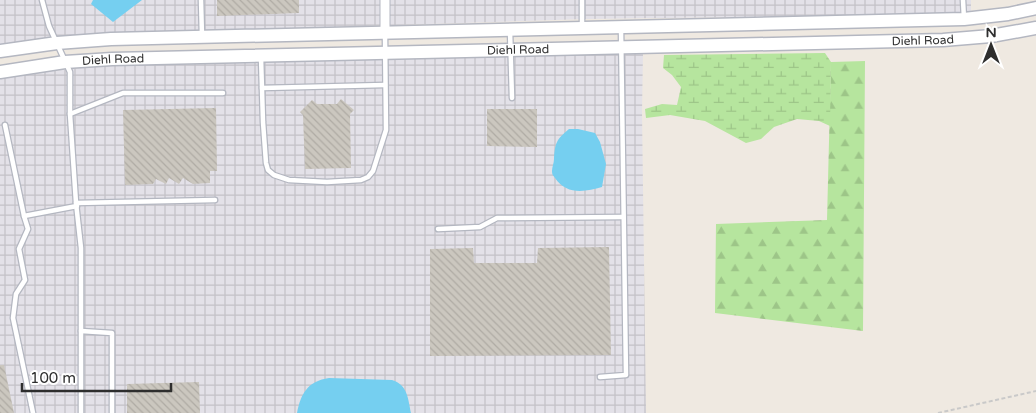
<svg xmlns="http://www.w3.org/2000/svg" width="1036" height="413" font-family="'Varela Round',sans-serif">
	<defs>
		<pattern id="industrial-grid" width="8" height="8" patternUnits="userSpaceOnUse" patternTransform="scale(1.25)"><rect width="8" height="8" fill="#e3e1e8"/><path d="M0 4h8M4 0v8" fill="none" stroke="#c3c1c7"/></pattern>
		<pattern id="forest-firs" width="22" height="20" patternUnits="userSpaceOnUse" patternTransform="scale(1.25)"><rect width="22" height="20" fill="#b6e59e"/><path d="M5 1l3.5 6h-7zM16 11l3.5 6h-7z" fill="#9dc588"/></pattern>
		<pattern id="wetland-marsh" width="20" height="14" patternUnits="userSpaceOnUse" patternTransform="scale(1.25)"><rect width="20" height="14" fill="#b6e59e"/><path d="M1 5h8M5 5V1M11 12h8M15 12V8" fill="none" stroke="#9dc588"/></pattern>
		<pattern id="building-back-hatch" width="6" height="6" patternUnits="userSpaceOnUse" patternTransform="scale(1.25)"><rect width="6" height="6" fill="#cbc7bf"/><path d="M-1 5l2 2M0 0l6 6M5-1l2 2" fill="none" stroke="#afaba4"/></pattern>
	</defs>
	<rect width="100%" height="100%" fill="#efe9e1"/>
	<g fill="url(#industrial-grid)">
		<path d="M 0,0 L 971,0 L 971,14 L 587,19 L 210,31 L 76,35 L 0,46 Z"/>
		<path d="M 643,53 L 642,112 L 646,413 L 0,413 L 0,77 L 106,65 Z"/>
	</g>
	<path fill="url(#forest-firs)" d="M 865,61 L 863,331 L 715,313 L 716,224 L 827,220 L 831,62 Z"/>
	<path fill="url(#wetland-marsh)" d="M 825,53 L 831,62 L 830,126 L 819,121 L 797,119 L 774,127 L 761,139 L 746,143 L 705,121 L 670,115 L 646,118 L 645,109 L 662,104 L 677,105 L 681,87 L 672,75 L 663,68 L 664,55 Z"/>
	<g fill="#75cff0">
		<path d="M 93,0 L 142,0 L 113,22 L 91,4 Z"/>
		<path d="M 569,129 L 578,129 L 595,133 L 600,142 L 606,164 L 602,187 C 585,192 566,195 555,178 C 553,175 552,175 552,171 C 552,167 554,163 554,159 C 555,143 556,140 569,129 Z"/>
		<path d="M 329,378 L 392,380 C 408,385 408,399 411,413 L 297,413 C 301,393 308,381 329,378 Z"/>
	</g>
	<g fill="url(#building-back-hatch)">
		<path d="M 217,0 L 299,0 L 299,13 L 217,16 Z"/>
		<path d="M 341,99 L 354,110 L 350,114 L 351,168 L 305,169 L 303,115 L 300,112 L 312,100 L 317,104 L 337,104 Z"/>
		<path d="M 216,108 L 217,171 L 210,171 L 210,183 L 193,184 L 183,178 L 179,184 L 169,178 L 166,184 L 156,179 L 153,184 L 125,185 L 123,110 Z"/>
		<path d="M 487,109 L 537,109 L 537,147 L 487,146 Z"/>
		<path d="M 609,247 L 611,355 L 430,356 L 430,249 L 473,248 L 474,263 L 537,263 L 538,248 Z"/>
		<path d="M 0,365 L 4,365 L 14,413 L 0,413 Z"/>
		<path d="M 199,382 L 200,413 L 127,413 L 127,384 Z"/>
	</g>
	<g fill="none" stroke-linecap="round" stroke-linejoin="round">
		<g stroke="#b4b7c1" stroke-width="7">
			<g id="lane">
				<path d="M 42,0 L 49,26 L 70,72 L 70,114 L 76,203 L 215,200"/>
				<path d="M 201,0 L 202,36"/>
				<path d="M 582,0 L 582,27"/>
				<path d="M 963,0 L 964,19"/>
				<path d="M 510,31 L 512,98"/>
				<path d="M 261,57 L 263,122 L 266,163 L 268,170 L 274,175 L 289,180 L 327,182 L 361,180 L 368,177 L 373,171 L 386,130 L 385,34"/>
				<path d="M 262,88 L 385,85"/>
				<path d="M 70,114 L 123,93 L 223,93"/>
				<path d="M 5,125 L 24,216 L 28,229 L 19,249 L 25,280 L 16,294 L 13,318 L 33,413"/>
				<path d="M 76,203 L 81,248 L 81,413"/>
				<path d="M 24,216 L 77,206"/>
				<path d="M 438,229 L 480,227 L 497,218 L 623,217"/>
				<path d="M 81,331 L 112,333 L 112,413"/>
				<path d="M 600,377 L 626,375 L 621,28"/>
			</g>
		</g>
		<g stroke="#b4b7c1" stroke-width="11">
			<path id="street" d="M 385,0 L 385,33"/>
		</g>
		<g stroke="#b4b7c1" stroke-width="15">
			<g id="secondary">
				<path d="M 0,51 L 57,43 L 111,39 L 964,19 L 1008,14 L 1036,8"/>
				<path id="s1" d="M 0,72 L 65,62 L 112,59 L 943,40 L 991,36 L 1036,28"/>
			</g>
		</g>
		<path stroke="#c9c9c9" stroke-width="2" stroke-dasharray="4 2.5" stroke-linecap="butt" d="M 938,413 L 1036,391"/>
		<use href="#lane" stroke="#fff" stroke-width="4.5"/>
		<use href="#street" stroke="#fff" stroke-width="9"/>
		<use href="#secondary" stroke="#fff" stroke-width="12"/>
	</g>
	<g text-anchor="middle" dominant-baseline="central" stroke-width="5" stroke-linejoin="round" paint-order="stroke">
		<g font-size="12" fill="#2e2e2e" stroke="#fff">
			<text stroke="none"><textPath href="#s1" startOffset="924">Diehl Road</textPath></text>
			<text stroke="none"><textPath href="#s1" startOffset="519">Diehl Road</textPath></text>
			<text stroke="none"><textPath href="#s1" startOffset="114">Diehl Road</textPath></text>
		</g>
	</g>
	<g transform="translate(991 45)" stroke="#ffffff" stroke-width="4" paint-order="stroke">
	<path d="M0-4L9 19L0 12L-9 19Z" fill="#2e2e2e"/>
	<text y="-8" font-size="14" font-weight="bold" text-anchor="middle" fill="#2e2e2e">N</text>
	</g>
	<path d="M22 383v8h149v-8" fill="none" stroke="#2e2e2e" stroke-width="2.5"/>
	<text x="30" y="383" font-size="15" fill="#2e2e2e" stroke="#ffffff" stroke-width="4" paint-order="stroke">100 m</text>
</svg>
